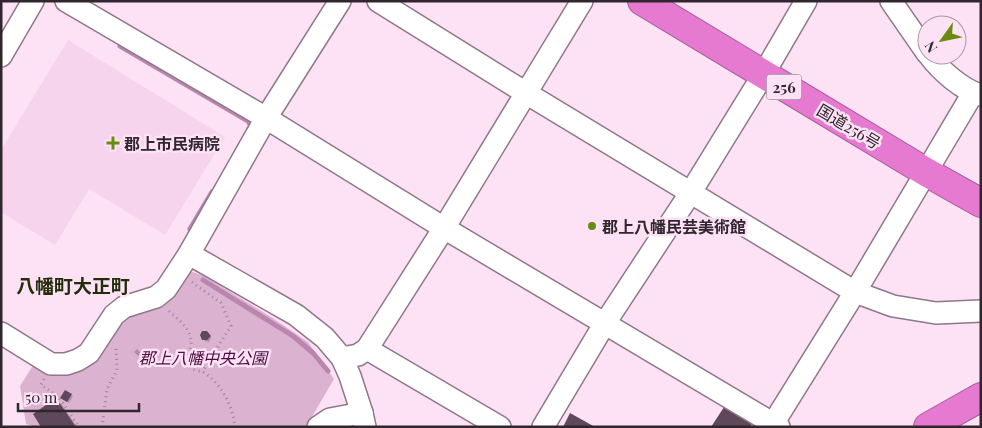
<svg xmlns="http://www.w3.org/2000/svg" width="982" height="428" font-family="'Playfair Display','Noto Sans JP',serif">
	<rect width="100%" height="100%" fill="#fde1f5"/>
	<path fill="#f7d4ee" d="M 68,40 L 225,137 L 165,235 L 89,189 L 55,245 L 1,212 L 1,150 Z"/>
	<path fill="#dbb3d1" d="M 187,270 L 204,276 L 271,317 L 308,342 L 334,379 L 306,427 L 36,427 L 26,424 L 20,386 L 37,359 L 51,369 Z"/>
	<g fill="#0003">
		<path d="M 206,332 L 211,338 L 209,342 L 205,341 L 203,339 Z"/>
		<path d="M 137,349 L 141,353 L 138,356 L 134,352 Z"/>
		<path d="M 71,395 L 73,396 L 69,403 L 63,399 Z"/>
		<path d="M 56,400 L 62,405 L 77,427 L 43,427 Z"/>
		<path d="M 728,403 L 760,427 L 713,427 Z"/>
	</g>
	<g fill="none" stroke-linecap="round" stroke-linejoin="round">
		<g stroke="#ba86ad" stroke-width="5">
			<path d="M 120,46 L 248,121 L 251,126 L 249,129"/>
			<path d="M 190,229 L 212,192"/>
			<path d="M 203,280 L 293,336 L 313,353 L 328,371"/>
		</g>
	</g>
	<g fill="#5f4859">
		<path d="M 202,331 L 207,331 L 211,336 L 207,340 L 202,340 L 200,335 Z"/>
		<path d="M 65,390 L 72,394 L 67,402 L 60,398 Z"/>
		<path d="M 56,398 L 76,427 L 41,427 L 33,414 Z"/>
		<path d="M 728,401 L 755,419 L 750,427 L 711,427 Z"/>
		<path d="M 570,413 L 595,427 L 563,427 Z"/>
	</g>
	<g fill="none" stroke-linecap="round" stroke-linejoin="round">
		<g stroke="#90778a" stroke-width="24">
			<g id="minor">
				<path d="M 66,1 L 266,118 L 444,228 L 779,427"/>
				<path d="M 378,1 L 526,93 L 855,292 L 893,306 L 936,313 L 981,311"/>
				<path d="M 891,1 L 927,53"/>
				<path d="M 929,55 C 940,70 962,90 981,95"/>
				<path d="M 1,56 L 33,1"/>
				<path d="M 189,254 L 296,315 L 325,338 L 342,358 L 350,376 L 362,413 L 365,427"/>
				<path d="M 1,333 L 51,364 L 66,364 L 78,360 L 89,353 L 114,315 L 124,307 L 156,297 L 166,289 L 189,254 L 266,118 L 340,1"/>
				<path d="M 367,349 L 500,427"/>
				<path d="M 342,358 L 358,355 L 367,349 L 444,228 L 582,1"/>
				<path d="M 318,427 L 330,419 L 362,413"/>
				<path d="M 543,427 L 605,323 L 691,192 L 763,75 L 806,1"/>
				<path d="M 771,427 L 855,292 L 973,93"/>
			</g>
		</g>
		<g stroke="#a65c97" stroke-width="30">
			<g id="highway">
				<path d="M 642,1 L 926,172 L 981,203"/>
				<path d="M 928,427 L 981,397"/>
			</g>
		</g>
		<g stroke="#9a8694" stroke-width="3" stroke-dasharray="1 4" stroke-linecap="butt">
			<path d="M 192,282 L 221,303 L 231,326 L 202,372"/>
			<path d="M 169,311 C 180,321 193,330 191,347 C 189,358 185,358 191,369 C 194,370 199,371 203,372 C 221,383 233,406 235,427"/>
			<path d="M 44,379 L 41,385 L 58,396 L 79,427"/>
			<path d="M 102,427 L 107,389 L 117,370 L 116,348 L 114,347"/>
		</g>
		<use href="#minor" stroke="#fff" stroke-width="21"/>
		<use href="#highway" stroke="#e679d0" stroke-width="28"/>
	</g>
	<g fill="#698b0f" stroke="#fde1f5" stroke-width="2">
		<path d="M110.5 135.5h5v5h5v5h-5v5h-5v-5h-5v-5h5z"/>
		<circle cx="592" cy="226" r="5"/>
	</g>
	<g text-anchor="middle" dominant-baseline="central" stroke-width="5" stroke-linejoin="round" paint-order="stroke">
		<rect fill="#fde1f5" stroke="#6e5e69" stroke-width="1" x="766.5" y="74.5" width="35" height="25" rx="4"/>
		<g font-size="15" font-weight="bold" fill="#30262d">
			<text x="784" y="87">256</text>
		</g>
		<g font-size="16" fill="#30262d" stroke="#fde1f5">
			<text transform="translate(849 126) rotate(31)">国道256号</text>
		</g>
		<g font-size="16" font-weight="bold" fill="#30262d" stroke="#fde1f5" text-anchor="start">
			<text x="124" y="143">郡上市民病院</text>
			<text x="602" y="226">郡上八幡民芸美術館</text>
		</g>
		<g font-size="16" font-style="italic" fill="#4c0d42" stroke="#fde1f5">
			<text x="203" y="357">郡上八幡中央公園</text>
		</g>
		<g font-size="19" font-weight="bold" fill="#222e09" stroke="#fde1f5">
			<text x="73" y="285">八幡町大正町</text>
		</g>
	</g>
	<rect width="982" height="428" fill="none" stroke="#30262d" stroke-width="5"/>
	<g transform="translate(942 40) rotate(237)"><circle r="24" fill="#fde1f5" stroke="#ab96a5"/>
	<path d="M0-4L9 19L0 12L-9 19Z" fill="#698b0f"/>
	<text y="-8" font-size="14" font-weight="bold" text-anchor="middle" fill="#30262d">N</text>
	</g>
	<path d="M18 403v8h121v-8" fill="none" stroke="#30262d" stroke-width="2.5"/>
	<text x="25" y="403" font-size="15" fill="#30262d" stroke="#fde1f5" stroke-width="4" paint-order="stroke">50 m</text>
</svg>
